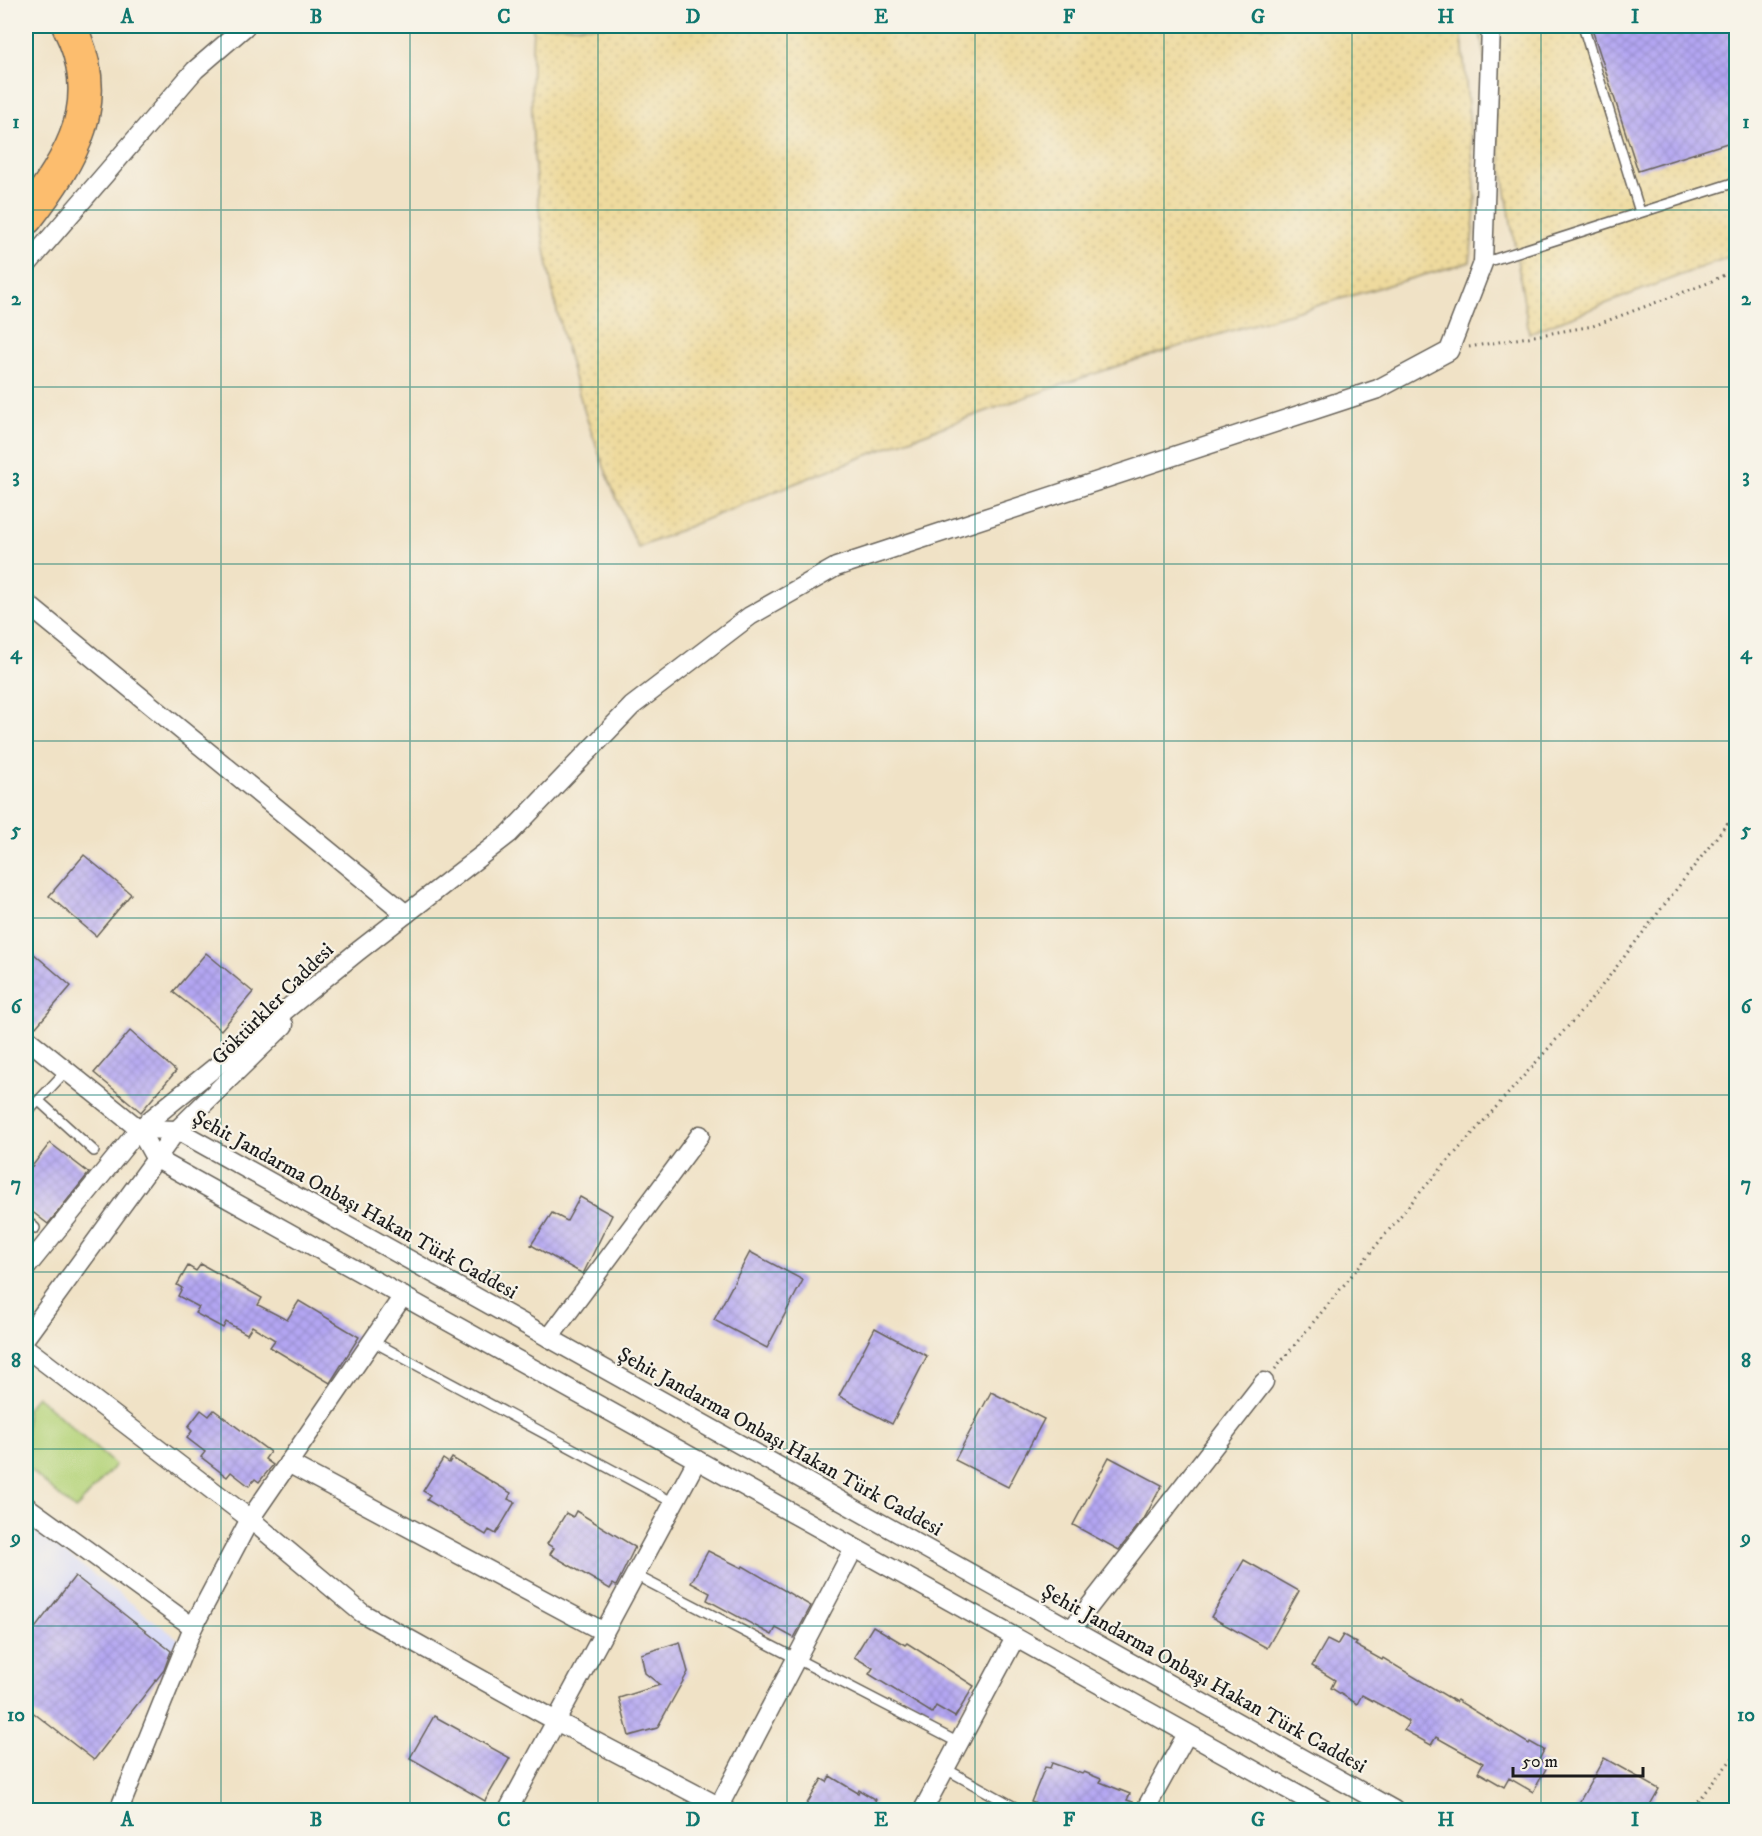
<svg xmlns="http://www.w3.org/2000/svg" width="1762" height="1836" font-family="'IM FELL DW Pica',serif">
	<defs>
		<pattern id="sand-dots" width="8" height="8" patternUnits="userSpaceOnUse" patternTransform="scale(1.5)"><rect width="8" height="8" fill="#eeda9e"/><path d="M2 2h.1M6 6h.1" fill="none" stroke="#ccba88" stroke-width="1.8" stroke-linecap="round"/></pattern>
		<pattern id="building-cross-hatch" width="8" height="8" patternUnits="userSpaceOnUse" patternTransform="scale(1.5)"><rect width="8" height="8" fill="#b3a6f2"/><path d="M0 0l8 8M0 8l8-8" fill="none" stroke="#998ecf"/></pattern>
	</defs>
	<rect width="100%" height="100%" fill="#f7f3e8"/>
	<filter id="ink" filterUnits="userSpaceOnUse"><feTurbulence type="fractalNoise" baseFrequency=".0167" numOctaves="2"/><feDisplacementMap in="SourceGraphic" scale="12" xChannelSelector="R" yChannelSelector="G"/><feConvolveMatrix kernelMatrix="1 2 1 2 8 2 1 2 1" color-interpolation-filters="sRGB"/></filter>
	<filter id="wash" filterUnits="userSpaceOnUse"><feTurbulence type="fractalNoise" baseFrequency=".008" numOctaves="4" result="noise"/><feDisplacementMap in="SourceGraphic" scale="24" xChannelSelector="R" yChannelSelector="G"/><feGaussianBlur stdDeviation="1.35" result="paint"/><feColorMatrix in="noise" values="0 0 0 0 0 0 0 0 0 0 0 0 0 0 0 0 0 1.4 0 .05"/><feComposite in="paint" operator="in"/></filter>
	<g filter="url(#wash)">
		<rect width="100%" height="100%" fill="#f0e2c6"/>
		<path fill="#d4d8f9" d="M 26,1523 L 190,1648 L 26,1707 Z"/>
		<path fill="#b6d47b" stroke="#69784c" stroke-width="1.5" d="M 37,1396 L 115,1465 L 75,1510 L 26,1466 L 26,1409 Z"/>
		<g fill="url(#sand-dots)" stroke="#857b5d" stroke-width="1.5">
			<path d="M 533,26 L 1461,26 L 1476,197 L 1470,262 C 1360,293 1249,324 1139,359 C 969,414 802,478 638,548 C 562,383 523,207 533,26 Z"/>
			<path d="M 1479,26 L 1736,26 L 1736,254 L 1529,333 Z"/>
		</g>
		<g id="blocks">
			<g fill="url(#building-cross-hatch)">
				<path d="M 1591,26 L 1737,26 L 1737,140 L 1638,171 Z"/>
				<path d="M 84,855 L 131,894 L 96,936 L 49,896 Z"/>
				<path d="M 26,947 L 71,986 L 36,1027 L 26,1019 Z"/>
				<path d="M 206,953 L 253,992 L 221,1030 L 173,992 Z"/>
				<path d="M 130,1031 L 176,1071 L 141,1112 L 94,1073 Z"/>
				<path d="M 50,1143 L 89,1173 L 48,1224 L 26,1207 L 26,1174 Z"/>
				<path d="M 580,1197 L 612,1215 L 583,1274 L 531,1245 L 552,1213 L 567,1221 Z"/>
				<path d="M 750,1252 L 803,1280 L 767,1348 L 714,1320 Z"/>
				<path d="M 201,1264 L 262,1298 L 258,1305 L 287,1320 L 299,1301 L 359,1337 L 330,1383 L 270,1347 L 275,1340 L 252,1326 L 247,1334 L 226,1322 L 223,1328 L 195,1313 L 199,1307 L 178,1296 L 182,1288 L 177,1285 L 188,1266 L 196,1271 Z"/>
				<path d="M 875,1328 L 927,1356 L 892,1424 L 839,1396 Z"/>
				<path d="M 991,1392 L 1044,1419 L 1008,1487 L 955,1460 Z"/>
				<path d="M 201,1410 L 209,1416 L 214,1410 L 270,1452 L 265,1459 L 273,1465 L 259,1482 L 255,1479 L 249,1486 L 231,1472 L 227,1477 L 201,1457 L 205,1452 L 187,1438 L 192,1431 L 188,1427 Z"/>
				<path d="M 1109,1457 L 1162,1485 L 1145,1517 L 1119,1550 L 1073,1525 Z"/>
				<path d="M 452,1458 L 511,1493 L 508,1499 L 515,1502 L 496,1534 L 489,1530 L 486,1535 L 427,1500 L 430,1495 L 423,1491 L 443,1459 L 449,1463 Z"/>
				<path d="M 576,1511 L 635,1547 L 616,1586 L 613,1584 L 610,1589 L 550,1554 L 554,1548 L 547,1544 L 566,1513 L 573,1517 Z"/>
				<path d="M 708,1551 L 742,1568 L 743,1566 L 811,1606 L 794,1638 L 776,1628 L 772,1635 L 707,1600 L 710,1593 L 691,1583 Z"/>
				<path d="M 1244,1560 L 1299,1591 L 1267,1648 L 1211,1617 Z"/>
				<path d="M 75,1576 L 171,1651 L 164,1670 L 94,1760 L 26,1707 L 26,1640 Z"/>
				<path d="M 873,1626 L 905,1645 L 907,1643 L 974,1686 L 955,1717 L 936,1706 L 932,1713 L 869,1674 L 873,1668 L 854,1657 Z"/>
				<path d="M 1343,1635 L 1357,1643 L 1355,1645 L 1382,1660 L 1383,1658 L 1456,1702 L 1457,1700 L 1529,1744 L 1530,1742 L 1544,1750 L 1539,1760 L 1548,1765 L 1533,1792 L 1509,1778 L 1504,1787 L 1478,1772 L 1483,1763 L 1459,1750 L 1436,1737 L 1431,1745 L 1404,1730 L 1409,1722 L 1386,1708 L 1362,1695 L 1357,1704 L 1331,1688 L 1335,1680 L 1312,1666 L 1327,1640 L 1337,1645 Z"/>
				<path d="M 680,1642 L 688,1672 L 657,1728 L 629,1736 L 619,1698 L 660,1685 L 645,1673 L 641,1654 Z"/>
				<path d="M 434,1716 L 510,1758 L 485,1801 L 410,1758 Z"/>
				<path d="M 1604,1758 L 1659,1789 L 1647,1810 L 1575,1810 Z"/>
				<path d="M 1052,1763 L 1082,1774 L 1084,1772 L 1101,1779 L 1100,1782 L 1130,1794 L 1127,1800 L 1136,1803 L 1134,1810 L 1040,1810 L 1042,1806 L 1031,1802 L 1045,1767 L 1050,1768 Z"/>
				<path d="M 830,1776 L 858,1793 L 859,1790 L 876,1800 L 869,1810 L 803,1810 L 822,1779 L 827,1782 Z"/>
			</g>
		</g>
	</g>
	<g filter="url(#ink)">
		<use href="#blocks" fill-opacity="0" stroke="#666158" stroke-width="1.5"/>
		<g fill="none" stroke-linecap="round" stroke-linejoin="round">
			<g stroke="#666158" stroke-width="12">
				<g id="lane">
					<path d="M 1583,26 L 1640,212"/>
					<path d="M 1483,263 L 1736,182"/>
					<path d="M 39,1101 L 94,1151"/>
					<path d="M 26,1114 L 66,1071"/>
					<path d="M 26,1220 L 35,1228"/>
					<path d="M 372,1341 L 674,1503"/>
					<path d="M 635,1575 L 959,1743"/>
					<path d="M 946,1769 L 1020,1810"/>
				</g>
			</g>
			<g stroke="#666158" stroke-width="21">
				<g id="street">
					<path d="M 26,266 L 195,70 L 246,26"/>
					<path d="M 26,603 L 406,914"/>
					<path d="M 26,1038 L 139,1129 L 155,1158 L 1325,1810"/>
					<path d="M 139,1129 L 177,1130 L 1394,1810"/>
					<path d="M 26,1268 L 139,1129 L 357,952 L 509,834 L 632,706 L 750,616 L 836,567 L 1378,389 L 1449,351 L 1483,263 L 1491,26"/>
					<path d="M 26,1337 L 177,1130 L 284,1025"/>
					<path d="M 549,1338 L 700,1135"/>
					<path d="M 26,1348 L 250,1519 L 362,1613 L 556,1721 L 726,1810"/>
					<path d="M 288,1463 L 604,1632"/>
					<path d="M 26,1506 L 193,1627"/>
					<path d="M 1071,1630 L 1264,1382"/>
					<path d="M 119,1810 L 193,1627 L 250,1519 L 403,1296"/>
					<path d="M 508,1810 L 697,1460"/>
					<path d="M 717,1810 L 854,1548"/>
					<path d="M 923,1810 L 1015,1638"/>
					<path d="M 1145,1810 L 1187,1734"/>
				</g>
			</g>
			<g stroke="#666158" stroke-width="36">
				<path id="highway" d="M 26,218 C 73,157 107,101 69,26"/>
			</g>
			<g stroke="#666158" stroke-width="3" stroke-dasharray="1.5 4.5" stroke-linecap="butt">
				<path d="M 1469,347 L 1593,326 L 1708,283 L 1736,269"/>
				<path d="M 1275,1369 L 1416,1197 L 1587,1005 L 1736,812"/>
				<path d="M 1690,1810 L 1736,1754"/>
			</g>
			<use href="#lane" stroke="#fff" stroke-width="9"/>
			<use href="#street" stroke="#fff" stroke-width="18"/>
			<use href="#highway" stroke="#fcbd6e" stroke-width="33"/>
		</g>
	</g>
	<path fill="none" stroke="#0f766e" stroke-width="1.5" stroke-opacity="0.55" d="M 221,26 L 221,1810M 410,26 L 410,1810M 598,26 L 598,1810M 787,26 L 787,1810M 975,26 L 975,1810M 1164,26 L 1164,1810M 1352,26 L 1352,1810M 1541,26 L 1541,1810M 26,210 L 1736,210M 26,387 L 1736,387M 26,564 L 1736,564M 26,741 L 1736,741M 26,918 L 1736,918M 26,1095 L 1736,1095M 26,1272 L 1736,1272M 26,1449 L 1736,1449M 26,1626 L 1736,1626"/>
	<g text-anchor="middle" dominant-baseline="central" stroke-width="4.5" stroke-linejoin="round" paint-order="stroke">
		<g font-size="21" fill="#1c1c1c" stroke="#f7f3e8">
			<text transform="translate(273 1004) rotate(-45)">Göktürkler Caddesi</text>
			<text transform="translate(355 1205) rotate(29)">Şehit Jandarma Onbaşı Hakan Türk Caddesi</text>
			<text transform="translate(780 1442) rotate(29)">Şehit Jandarma Onbaşı Hakan Türk Caddesi</text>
			<text transform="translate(1204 1679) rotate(29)">Şehit Jandarma Onbaşı Hakan Türk Caddesi</text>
		</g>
	</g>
	<rect width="1762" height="1836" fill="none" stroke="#f7f3e8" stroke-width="66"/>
	<path d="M1513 1767v9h130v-9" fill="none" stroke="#1c1c1c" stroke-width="3"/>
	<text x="1522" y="1767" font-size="18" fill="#1c1c1c" stroke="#f7f3e8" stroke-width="4.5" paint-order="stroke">50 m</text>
	<rect x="33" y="33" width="1696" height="1770" fill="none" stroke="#0f766e" stroke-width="2"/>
	<g font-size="20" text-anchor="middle" font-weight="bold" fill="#0f766e">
		<text x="127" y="23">A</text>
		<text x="316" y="23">B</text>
		<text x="504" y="23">C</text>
		<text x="693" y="23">D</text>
		<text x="881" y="23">E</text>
		<text x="1069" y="23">F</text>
		<text x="1258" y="23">G</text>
		<text x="1446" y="23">H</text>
		<text x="1635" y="23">I</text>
		<text x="16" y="128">1</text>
		<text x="1746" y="128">1</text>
		<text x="16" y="305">2</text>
		<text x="1746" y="305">2</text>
		<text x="16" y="482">3</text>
		<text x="1746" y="482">3</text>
		<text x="16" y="659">4</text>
		<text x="1746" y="659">4</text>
		<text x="16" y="836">5</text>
		<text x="1746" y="836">5</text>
		<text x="16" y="1013">6</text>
		<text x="1746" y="1013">6</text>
		<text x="16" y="1190">7</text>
		<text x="1746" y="1190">7</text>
		<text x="16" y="1367">8</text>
		<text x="1746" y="1367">8</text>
		<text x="16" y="1544">9</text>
		<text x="1746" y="1544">9</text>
		<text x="16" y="1721">10</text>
		<text x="1746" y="1721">10</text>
		<text x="127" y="1826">A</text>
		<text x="316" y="1826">B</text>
		<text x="504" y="1826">C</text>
		<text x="693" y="1826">D</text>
		<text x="881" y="1826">E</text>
		<text x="1069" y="1826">F</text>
		<text x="1258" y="1826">G</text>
		<text x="1446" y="1826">H</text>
		<text x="1635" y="1826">I</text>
	</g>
</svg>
